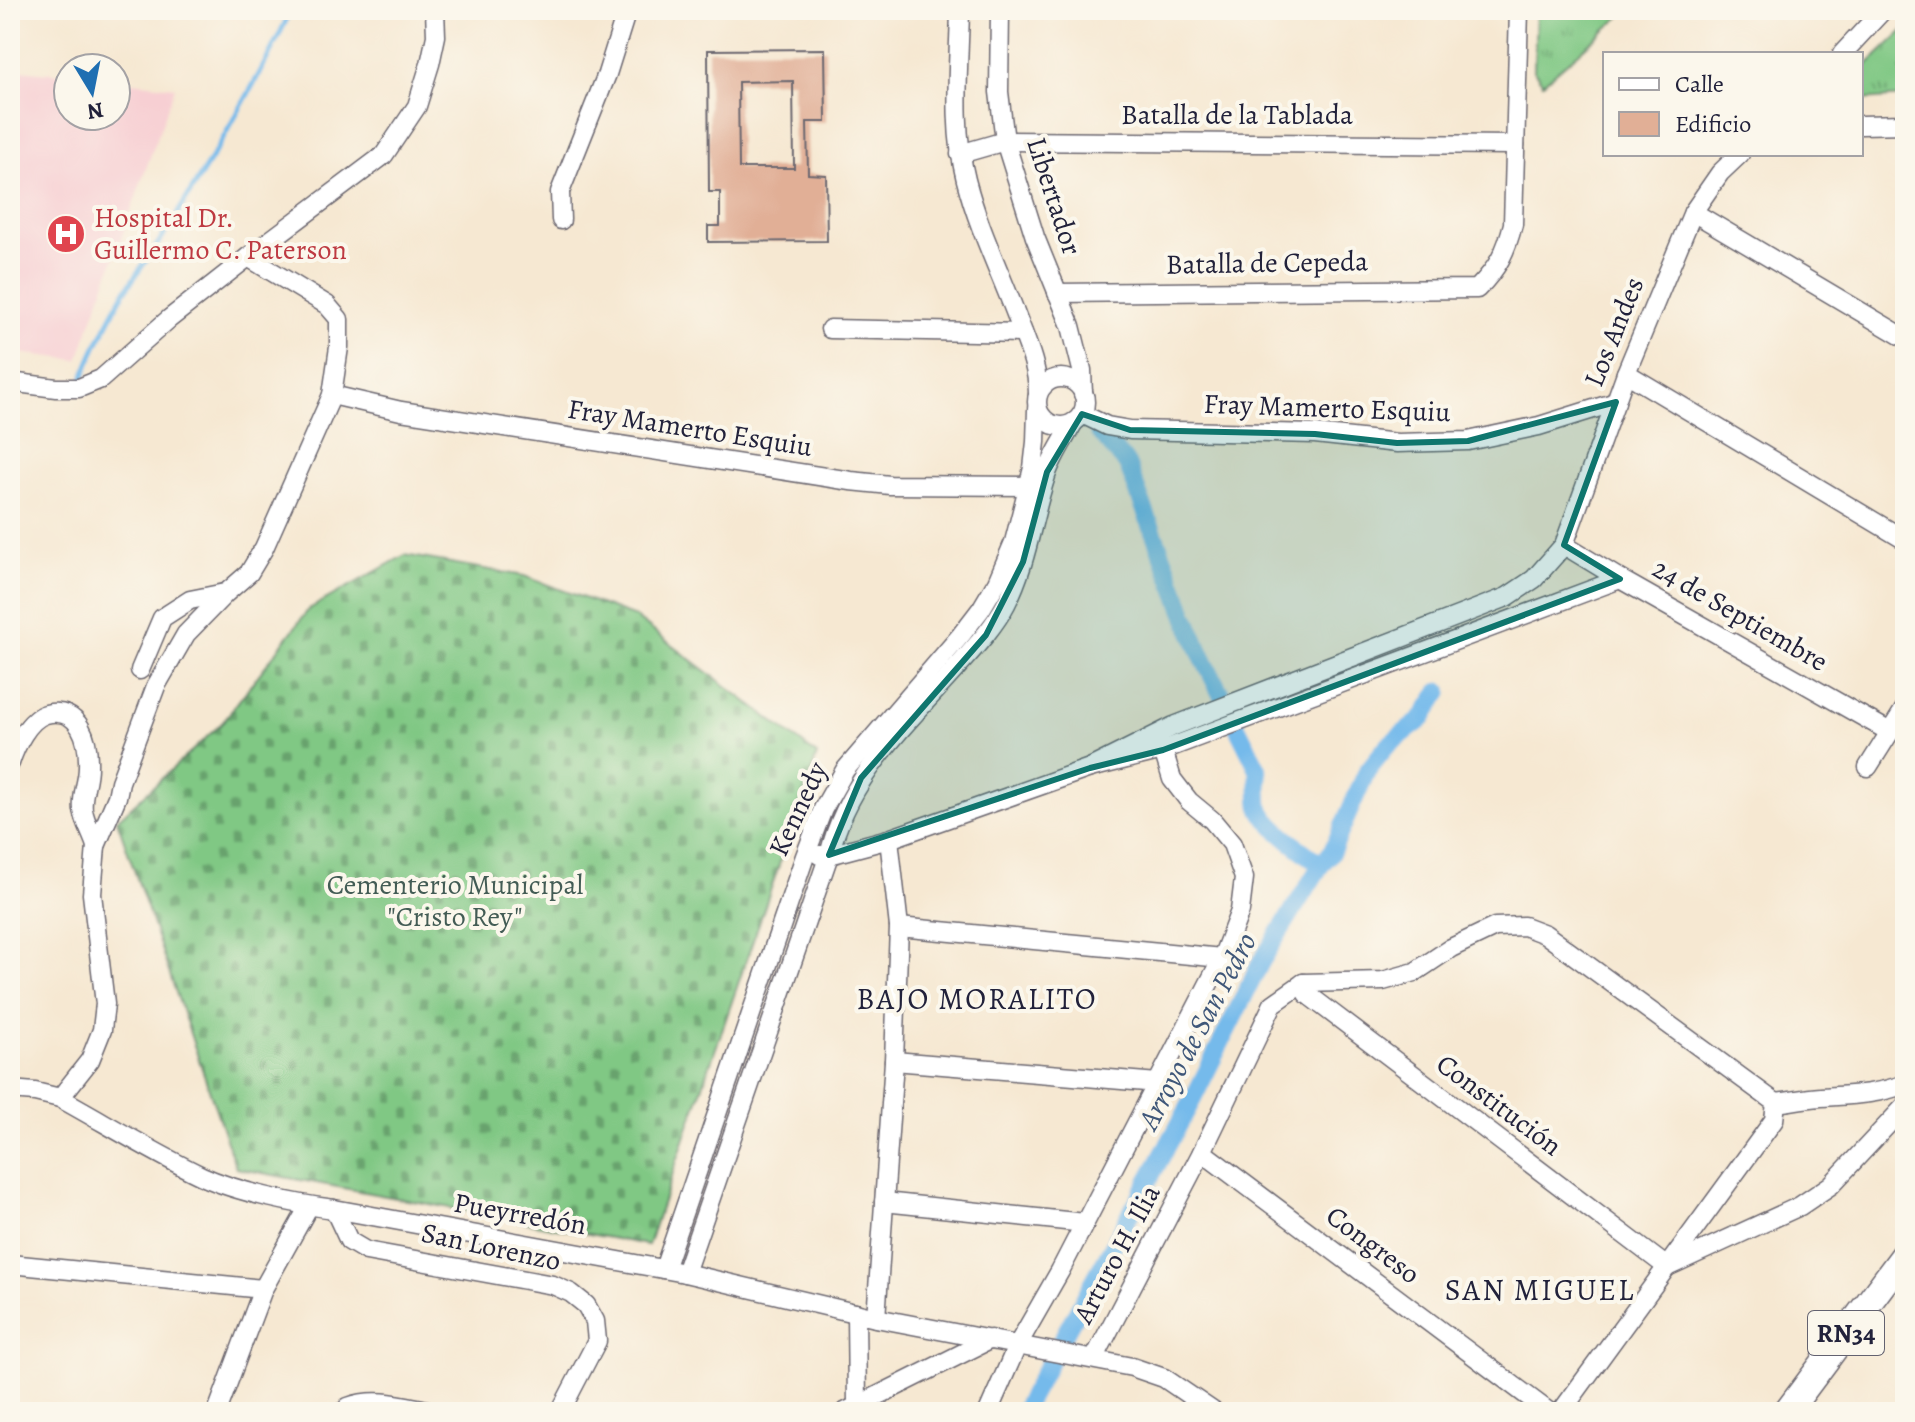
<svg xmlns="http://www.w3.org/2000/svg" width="1915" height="1422" font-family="Alegreya,serif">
	<defs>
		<pattern id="grass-tufts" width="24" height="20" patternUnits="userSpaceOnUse" patternTransform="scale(2)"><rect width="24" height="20" fill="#80c884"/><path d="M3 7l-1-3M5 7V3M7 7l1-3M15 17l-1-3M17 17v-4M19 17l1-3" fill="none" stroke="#68a26d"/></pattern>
		<pattern id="cemetery-stones" width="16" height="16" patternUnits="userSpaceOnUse" patternTransform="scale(2)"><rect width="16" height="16" fill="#80c884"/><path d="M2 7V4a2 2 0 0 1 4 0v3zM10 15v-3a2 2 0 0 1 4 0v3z" fill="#68a26d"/></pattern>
	</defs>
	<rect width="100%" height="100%" fill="#fbf7ec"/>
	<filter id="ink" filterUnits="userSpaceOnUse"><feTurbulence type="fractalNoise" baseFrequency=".0125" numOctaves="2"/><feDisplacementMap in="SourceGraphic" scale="16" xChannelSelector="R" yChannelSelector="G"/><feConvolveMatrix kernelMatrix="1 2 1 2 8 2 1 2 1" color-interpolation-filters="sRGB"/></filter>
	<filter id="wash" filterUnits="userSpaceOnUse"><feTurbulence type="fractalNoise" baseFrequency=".006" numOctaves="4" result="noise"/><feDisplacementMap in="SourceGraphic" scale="32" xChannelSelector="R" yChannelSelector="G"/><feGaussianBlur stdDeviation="1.8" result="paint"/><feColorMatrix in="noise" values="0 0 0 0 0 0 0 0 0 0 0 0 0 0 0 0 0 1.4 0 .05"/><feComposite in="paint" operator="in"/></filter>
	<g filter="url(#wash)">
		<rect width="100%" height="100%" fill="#f6e8d2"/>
		<path fill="#f7cfd3" d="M 10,69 L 68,75 L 68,116 L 116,116 L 116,80 L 175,87 L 78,360 L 10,352 Z"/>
		<g fill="url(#grass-tufts)" stroke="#517560" stroke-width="2">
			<path d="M 1536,10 L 1628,10 L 1543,83 L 1534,71 Z"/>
			<path d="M 1905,29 L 1905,97 L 1861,100 L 1861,71 Z"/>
		</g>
		<path fill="url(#cemetery-stones)" stroke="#517560" stroke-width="2" d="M 405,555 L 524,576 L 635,617 L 817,755 L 648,1245 L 236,1168 L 117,820 L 221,724 L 309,609 Z"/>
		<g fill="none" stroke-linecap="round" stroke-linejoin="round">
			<path stroke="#75baeb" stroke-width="5" d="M 82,381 C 93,351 108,321 124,293 C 139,269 157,247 172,222 C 215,154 257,84 291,10"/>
			<g stroke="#75baeb" stroke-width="18">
				<path d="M 1099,432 L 1127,464 L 1200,652 L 1258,769 C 1259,778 1258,802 1260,807 C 1269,829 1303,850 1321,865"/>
				<path d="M 1022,1412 L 1192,1101 L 1261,962 L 1321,865 L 1332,851 L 1367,771 L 1387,746 L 1421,720 L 1440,691"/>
			</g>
		</g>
		<g id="blocks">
			<path fill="#e1af96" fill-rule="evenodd" d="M 825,49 L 826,122 L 807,122 L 808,174 L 826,175 L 827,241 L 708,242 L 708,226 L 720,226 L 720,192 L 709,192 L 708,50 ZM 793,81 L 794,168 L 739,168 L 738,82 Z"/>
		</g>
	</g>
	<g filter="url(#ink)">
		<use href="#blocks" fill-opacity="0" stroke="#6c6770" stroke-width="2"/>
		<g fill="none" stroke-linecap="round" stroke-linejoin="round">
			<g stroke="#6c6770" stroke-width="21">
				<g id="minor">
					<path d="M 960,10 C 959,66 952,126 966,180 C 978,227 1000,272 1017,317 C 1026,341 1038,367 1038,393"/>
					<path d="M 1000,10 L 999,92 L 1005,141 L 1035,237 L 1071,326 L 1082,370 L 1083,394"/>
					<path d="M 1842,54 L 1883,10"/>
					<path d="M 1861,125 L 1905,124"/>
					<path d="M 960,154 L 1005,141 L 1515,145"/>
					<path d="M 1693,212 L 1905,338"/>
					<path d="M 561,220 L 560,192 L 607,74 L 627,10"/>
					<path d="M 1057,293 L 1477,289 C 1498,268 1506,252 1513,224 L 1519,10"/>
					<path d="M 830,329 L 1023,333"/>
					<path d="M 1626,373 L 1905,540"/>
					<circle cx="1061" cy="402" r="24"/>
					<path d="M 10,382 L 56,388 L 79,388 L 101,379 L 169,319 L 248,257 L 384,155 L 417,106 L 430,64 L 436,36 L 435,10"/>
					<path d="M 332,395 L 401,411 L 851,481 L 890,485 L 1038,486"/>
					<path d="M 1082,414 L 1107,426 L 1130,430 L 1315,434 L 1397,443 L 1468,441 L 1539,426 L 1616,402"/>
					<path d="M 1564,545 L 1620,579 L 1890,732"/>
					<path d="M 140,670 L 162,618 L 190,600 L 225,593"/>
					<path d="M 10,763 C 15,747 28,719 46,714 C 80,706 89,740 88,767 C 88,782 81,795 83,810 C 85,822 92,834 96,846"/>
					<path d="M 1868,767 L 1905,708"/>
					<path d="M 1090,768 L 1174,726 L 1507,597 L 1534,579 L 1564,545 L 1626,373 L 1693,212 L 1720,173 L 1740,154"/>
					<path d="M 819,855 L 829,855 L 889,839 L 1090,768 L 1163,750 L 1620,579"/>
					<path d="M 899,927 L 1222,958"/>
					<path d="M 1303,983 L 1307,994 L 1667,1267 L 1800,1206 L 1831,1185 L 1905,1106"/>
					<path d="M 894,1061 L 1158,1083"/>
					<path d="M 10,1090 L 35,1092 L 60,1098 C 107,1124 154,1153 202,1176 C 237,1192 295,1204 334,1209 L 685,1273 L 876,1318 L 1132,1367 L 1164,1378 L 1214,1412"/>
					<path d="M 60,1098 L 90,1060 L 102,1030 L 105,1004 L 92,894 L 96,846 L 117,797 L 120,782 L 156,686 L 186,634 L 226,593 L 249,573 L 264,548 L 332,395 L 339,347 L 339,319 L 327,305 L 248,257"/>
					<path d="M 1776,1103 C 1791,1101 1806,1098 1821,1097 C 1851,1095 1876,1095 1905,1084"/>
					<path d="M 1202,1152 L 1549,1412"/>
					<path d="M 884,1202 L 1085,1223"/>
					<path d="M 334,1209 L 349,1241 L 366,1251 L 553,1285 L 571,1293 L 586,1305 L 595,1321 L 597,1341 L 560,1412"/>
					<path d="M 10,1264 L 263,1289"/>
					<path d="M 664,1269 L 805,856 L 823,809 L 845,770 L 961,635 L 981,609 L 997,582 L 1014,542 L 1033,468 L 1036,442 L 1037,409"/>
					<path d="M 685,1273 L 829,855 C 849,775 905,726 958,666 C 975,647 994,627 1006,604 C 1027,564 1032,518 1046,476 C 1052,457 1064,440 1074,422"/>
					<path d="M 856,1313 L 857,1406"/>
					<path d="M 876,1318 L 894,1061 L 899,927 L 889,839"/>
					<path d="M 1094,1359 L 1202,1152 L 1273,1004 L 1303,983 L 1383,981 L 1415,972 L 1451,948 L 1495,927 L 1524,926 L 1545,934 L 1776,1103"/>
					<path d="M 217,1412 L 263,1289 L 309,1206"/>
					<path d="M 346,1412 L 348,1407 C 377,1396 408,1407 438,1412"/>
					<path d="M 845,1412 L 991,1339"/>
					<path d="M 988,1412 L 1017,1346 L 1060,1271 L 1222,958 L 1240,911 L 1244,878 L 1232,844 L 1212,820 L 1189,801 L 1172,779 L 1163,750"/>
					<path d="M 1561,1412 L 1774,1120 L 1776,1103"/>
				</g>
			</g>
			<g stroke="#6c6770" stroke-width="29">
				<path id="highway" d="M 1787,1412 L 1905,1254"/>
			</g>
			<use href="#minor" stroke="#fff" stroke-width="18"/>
			<use href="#highway" stroke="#fff" stroke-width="26"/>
		</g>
	</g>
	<path fill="#0f766e" fill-opacity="0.2" stroke="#0f766e" stroke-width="6" stroke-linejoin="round" d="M 1616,402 L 1564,545 L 1620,579 L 1163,750 L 1090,768 L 829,855 L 861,778 L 986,635 L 1023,562 L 1047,472 L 1082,414 L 1130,430 L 1315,434 L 1397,443 L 1468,441 Z"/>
	<defs>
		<g id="hospital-disc" transform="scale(2)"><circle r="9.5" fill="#e0444e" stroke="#fbf7ec"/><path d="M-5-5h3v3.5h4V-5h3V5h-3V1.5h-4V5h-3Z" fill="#fff"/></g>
	</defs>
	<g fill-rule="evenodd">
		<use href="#hospital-disc" x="66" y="234"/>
	</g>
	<g text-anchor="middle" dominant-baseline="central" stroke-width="8" stroke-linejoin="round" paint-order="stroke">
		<rect fill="#fbf7ec" stroke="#636270" stroke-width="2" x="1808" y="1311" width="76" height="44" rx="6"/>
		<g font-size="26" font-weight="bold" fill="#22223b">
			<text x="1846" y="1333">RN34</text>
		</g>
		<g font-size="28" fill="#22223b" stroke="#fbf7ec">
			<text x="1237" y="115">Batalla de la Tablada</text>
			<text transform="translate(1054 196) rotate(72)">Libertador</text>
			<text transform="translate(1267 263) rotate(-1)">Batalla de Cepeda</text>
			<text transform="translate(1614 332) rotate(-68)">Los Andes</text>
			<text transform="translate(1327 408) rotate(2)">Fray Mamerto Esquiu</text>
			<text transform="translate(690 428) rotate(9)">Fray Mamerto Esquiu</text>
			<text transform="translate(1740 615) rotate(30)">24 de Septiembre</text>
			<text transform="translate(798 809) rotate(-65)">Kennedy</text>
			<text transform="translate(1499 1105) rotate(37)">Constitución</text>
			<text transform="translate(520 1214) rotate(10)">Pueyrredón</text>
			<text transform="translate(1373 1245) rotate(37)">Congreso</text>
			<text transform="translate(491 1247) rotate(12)">San Lorenzo</text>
			<text transform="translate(1117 1254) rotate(-62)">Arturo H. Ilia</text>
		</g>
		<g font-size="28" fill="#be3a42" stroke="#fbf7ec" text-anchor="start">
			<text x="94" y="218">Hospital Dr.<tspan x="94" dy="32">Guillermo C. Paterson</tspan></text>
		</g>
		<g font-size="28" fill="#435c55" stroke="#fbf7ec">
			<text x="455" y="885">Cementerio Municipal<tspan x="455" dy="32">"Cristo Rey"</tspan></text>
		</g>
		<g font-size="30" letter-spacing="2" fill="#22223b" stroke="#fbf7ec">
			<text x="977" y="999">BAJO MORALITO</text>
			<text x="1540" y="1290">SAN MIGUEL</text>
		</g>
		<g font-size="30" font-style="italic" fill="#3f5779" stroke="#fbf7ec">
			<text transform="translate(1197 1031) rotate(-62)">Arroyo de San Pedro</text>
		</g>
	</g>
	<rect width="1915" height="1422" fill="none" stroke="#fbf7ec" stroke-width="40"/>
	<rect x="1603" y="52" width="260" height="104" fill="#fbf7ec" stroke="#a4a2a5" stroke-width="2"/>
	<rect x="1619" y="78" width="40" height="12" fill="#ffffff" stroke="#a4a2a5" stroke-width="2"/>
	<text x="1675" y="92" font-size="24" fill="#22223b">Calle</text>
	<rect x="1619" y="112" width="40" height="24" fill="#e1af96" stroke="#a4a2a5" stroke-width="2"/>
	<text x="1675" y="132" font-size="24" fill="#22223b">Edificio</text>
	<g transform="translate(92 92) rotate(170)"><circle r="38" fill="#fbf7ec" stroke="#a4a2a5" stroke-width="2"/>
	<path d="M0-6L14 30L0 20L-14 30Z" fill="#1f6fb2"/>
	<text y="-12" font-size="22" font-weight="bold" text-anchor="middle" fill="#22223b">N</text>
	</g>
</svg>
